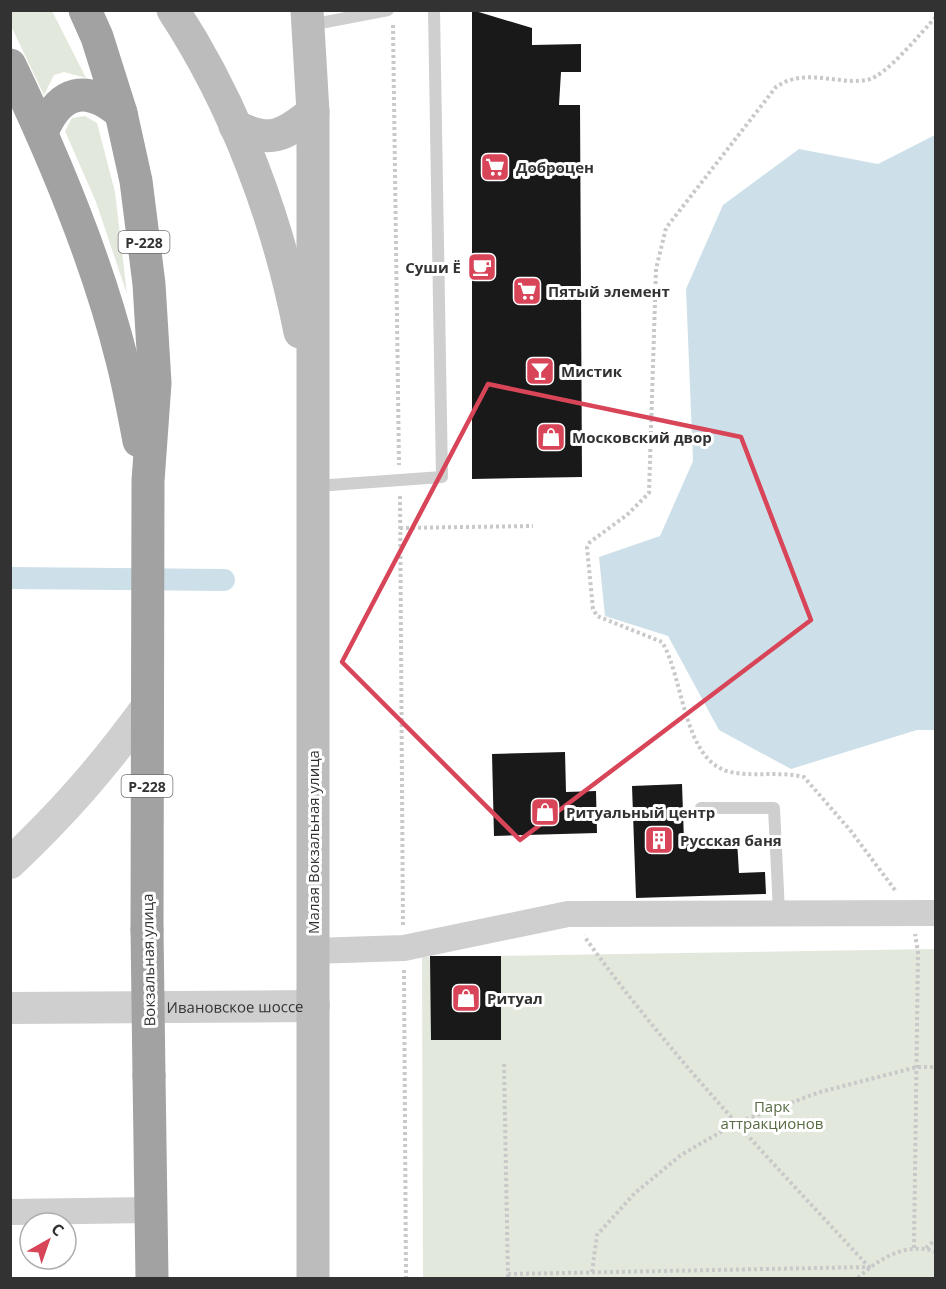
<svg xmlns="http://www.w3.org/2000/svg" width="946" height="1289" font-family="'Open Sans',sans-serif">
	<rect width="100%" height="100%" fill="#fff"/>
	<g fill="#e3e8dc">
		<path d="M 11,10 L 52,11 L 86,78 L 64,72 L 54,75 L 44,95 L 11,26 Z"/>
		<path d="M 85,116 L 97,123 L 115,192 L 127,294 L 96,202 L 65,131 L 72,118 Z"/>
		<path d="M 935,949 L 935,1278 L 423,1278 L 422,957 Z"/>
	</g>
	<path fill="#cde0e9" d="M 935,135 L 935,730 L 917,730 L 791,769 L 719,730 L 668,636 L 605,616 L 599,557 L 660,536 L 693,461 L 686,289 L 723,205 L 799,149 L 878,164 Z"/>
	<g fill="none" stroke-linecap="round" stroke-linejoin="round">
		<path stroke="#cde0e9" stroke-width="22" d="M 10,578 L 224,580"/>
	</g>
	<g fill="#191919">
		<path d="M 472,10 L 532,28 L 532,45 L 581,44 L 581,72 L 561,72 L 559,105 L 580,105 L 582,477 L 472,479 Z"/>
		<path d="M 565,752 L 566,792 L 596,791 L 597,833 L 494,836 L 492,754 Z"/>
		<path d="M 682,784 L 684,841 L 737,840 L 739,873 L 765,872 L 766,894 L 636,898 L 632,786 Z"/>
		<path d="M 430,956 L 501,956 L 501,1040 L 431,1040 Z"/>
	</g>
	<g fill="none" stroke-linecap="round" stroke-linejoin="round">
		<g stroke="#c9c9c9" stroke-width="4" stroke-dasharray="3 3" stroke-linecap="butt">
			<path d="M 393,25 L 399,465"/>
			<path d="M 400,496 L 403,927"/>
			<path d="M 400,528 L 533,526"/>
			<path d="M 895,890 L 850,830 L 804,777 C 780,771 754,777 730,772 C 683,761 684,678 662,642 L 597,616 L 593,609 L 587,548 L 590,542 L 627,515 L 649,493 L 656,269 L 666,228 L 776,87 C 805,67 836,85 867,80 C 887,76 921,32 936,17"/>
			<path d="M 404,970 L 406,1278"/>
			<path d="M 504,1064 L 508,1278"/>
			<path d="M 914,1248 L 918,952 L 915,934"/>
			<path d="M 926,1248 L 936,1239"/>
			<path d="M 592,1272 L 597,1235 L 635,1193 L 681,1155 L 736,1123 L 820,1092 L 917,1067 L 936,1067"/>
			<path d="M 508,1274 L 869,1267 C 771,1161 669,1055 584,936"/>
			<path d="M 858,1278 C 878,1259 907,1241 936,1252"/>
		</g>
		<g stroke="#cfcfcf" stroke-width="12">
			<path d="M 310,25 L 388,10"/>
			<path d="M 316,486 L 442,477 L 434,10"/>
			<path d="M 701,808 L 774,808 L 779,912"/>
		</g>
		<g stroke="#cfcfcf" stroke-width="26">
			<path d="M 313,951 L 404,948 L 568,914 L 936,913"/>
			<path d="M 10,1212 L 151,1210"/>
		</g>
		<g stroke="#cfcfcf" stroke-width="32">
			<path d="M 10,863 C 64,812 103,767 147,707"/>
			<path id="s1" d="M 10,1008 L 314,1006"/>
		</g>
		<g stroke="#bcbcbc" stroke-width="33">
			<path d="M 173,10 C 236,106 278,220 300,332"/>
			<path d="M 307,10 L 313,112 L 313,1278"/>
			<path d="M 235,126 C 270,144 284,136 313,112"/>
		</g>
		<g stroke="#a2a2a2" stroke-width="33">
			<path d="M 85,10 L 97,37 L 121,113 L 136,181 L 149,284 L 155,383 L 148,481 L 147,930"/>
			<path d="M 10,65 C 55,159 97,259 122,360 C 129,387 134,414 139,441"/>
			<path d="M 42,132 C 60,90 86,84 121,113"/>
			<path d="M 149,1076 L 152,1278"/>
		</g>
		<path stroke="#a2a2a2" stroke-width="33" d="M 147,930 L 149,1076"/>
	</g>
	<path fill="none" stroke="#d84558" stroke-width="4.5" stroke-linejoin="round" d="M 488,384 L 741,437 L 811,620 L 520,840 L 342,662 Z"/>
	<defs>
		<g id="supermarket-square" transform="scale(1.5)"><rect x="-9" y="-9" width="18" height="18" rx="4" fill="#d84558" stroke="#fff"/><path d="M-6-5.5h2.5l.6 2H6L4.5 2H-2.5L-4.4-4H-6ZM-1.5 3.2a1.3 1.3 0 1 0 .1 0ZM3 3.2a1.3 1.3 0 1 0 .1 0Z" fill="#fff"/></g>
		<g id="cafe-square" transform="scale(1.5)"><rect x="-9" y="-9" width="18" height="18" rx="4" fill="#d84558" stroke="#fff"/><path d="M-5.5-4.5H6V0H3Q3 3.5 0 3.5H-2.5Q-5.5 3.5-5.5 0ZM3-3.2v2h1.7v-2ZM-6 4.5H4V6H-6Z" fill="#fff"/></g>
		<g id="bar-square" transform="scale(1.5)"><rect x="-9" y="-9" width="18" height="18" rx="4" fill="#d84558" stroke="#fff"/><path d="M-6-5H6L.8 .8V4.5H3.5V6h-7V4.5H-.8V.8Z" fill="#fff"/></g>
		<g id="shop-square" transform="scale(1.5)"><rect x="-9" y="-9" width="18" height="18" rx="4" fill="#d84558" stroke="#fff"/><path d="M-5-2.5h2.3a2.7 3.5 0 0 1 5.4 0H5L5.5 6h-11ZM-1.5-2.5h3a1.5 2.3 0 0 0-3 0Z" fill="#fff"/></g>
		<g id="building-square" transform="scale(1.5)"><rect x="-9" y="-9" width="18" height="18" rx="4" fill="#d84558" stroke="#fff"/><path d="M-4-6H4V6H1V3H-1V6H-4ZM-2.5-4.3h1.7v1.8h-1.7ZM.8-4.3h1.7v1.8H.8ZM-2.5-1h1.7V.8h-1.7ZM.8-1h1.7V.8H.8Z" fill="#fff"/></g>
	</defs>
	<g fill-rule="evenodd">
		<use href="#supermarket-square" x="495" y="167"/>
		<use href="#cafe-square" x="482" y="267"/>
		<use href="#supermarket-square" x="527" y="291"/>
		<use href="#bar-square" x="540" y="371"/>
		<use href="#shop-square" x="551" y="437"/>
		<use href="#shop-square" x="545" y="812"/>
		<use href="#building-square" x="659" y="840"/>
		<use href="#shop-square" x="466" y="998"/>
	</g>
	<g text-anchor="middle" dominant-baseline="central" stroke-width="6" stroke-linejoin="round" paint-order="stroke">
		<g fill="#fff" stroke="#707070" stroke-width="1.5">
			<rect x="118.5" y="231" width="51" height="22" rx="4.5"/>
			<rect x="121.5" y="775" width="51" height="22" rx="4.5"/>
		</g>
		<g font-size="14" font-weight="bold" fill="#323232">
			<text x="144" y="242">Р-228</text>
			<text x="147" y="786">Р-228</text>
		</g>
		<g font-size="15" font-weight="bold" fill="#323232" stroke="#fff" text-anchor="start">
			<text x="516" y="167">Доброцен</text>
			<text x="461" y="267" text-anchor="end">Суши Ё</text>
			<text x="548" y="291">Пятый элемент</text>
			<text x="561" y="371">Мистик</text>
			<text x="572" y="437">Московский двор</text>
			<text x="566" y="812">Ритуальный центр</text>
			<text x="680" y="840">Русская баня</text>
			<text x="487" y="998">Ритуал</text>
		</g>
		<g font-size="15" fill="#323232" stroke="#fff">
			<text transform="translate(313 842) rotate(-90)">Малая Вокзальная улица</text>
			<text transform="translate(148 960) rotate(-91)">Вокзальная улица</text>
			<text stroke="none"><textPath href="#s1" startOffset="225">Ивановское шоссе</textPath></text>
		</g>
		<g font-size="15" fill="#586b42" stroke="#fff">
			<text x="772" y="1106">Парк<tspan x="772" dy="17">аттракционов</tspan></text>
		</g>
	</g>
	<rect width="946" height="1289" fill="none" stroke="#323232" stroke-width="24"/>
	<g transform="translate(48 1241) rotate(40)"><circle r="28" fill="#ffffff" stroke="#adadad" stroke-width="1.5"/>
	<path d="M0-4.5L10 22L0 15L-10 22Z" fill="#d84558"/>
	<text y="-9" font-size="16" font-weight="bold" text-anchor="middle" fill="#323232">С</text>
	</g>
</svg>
